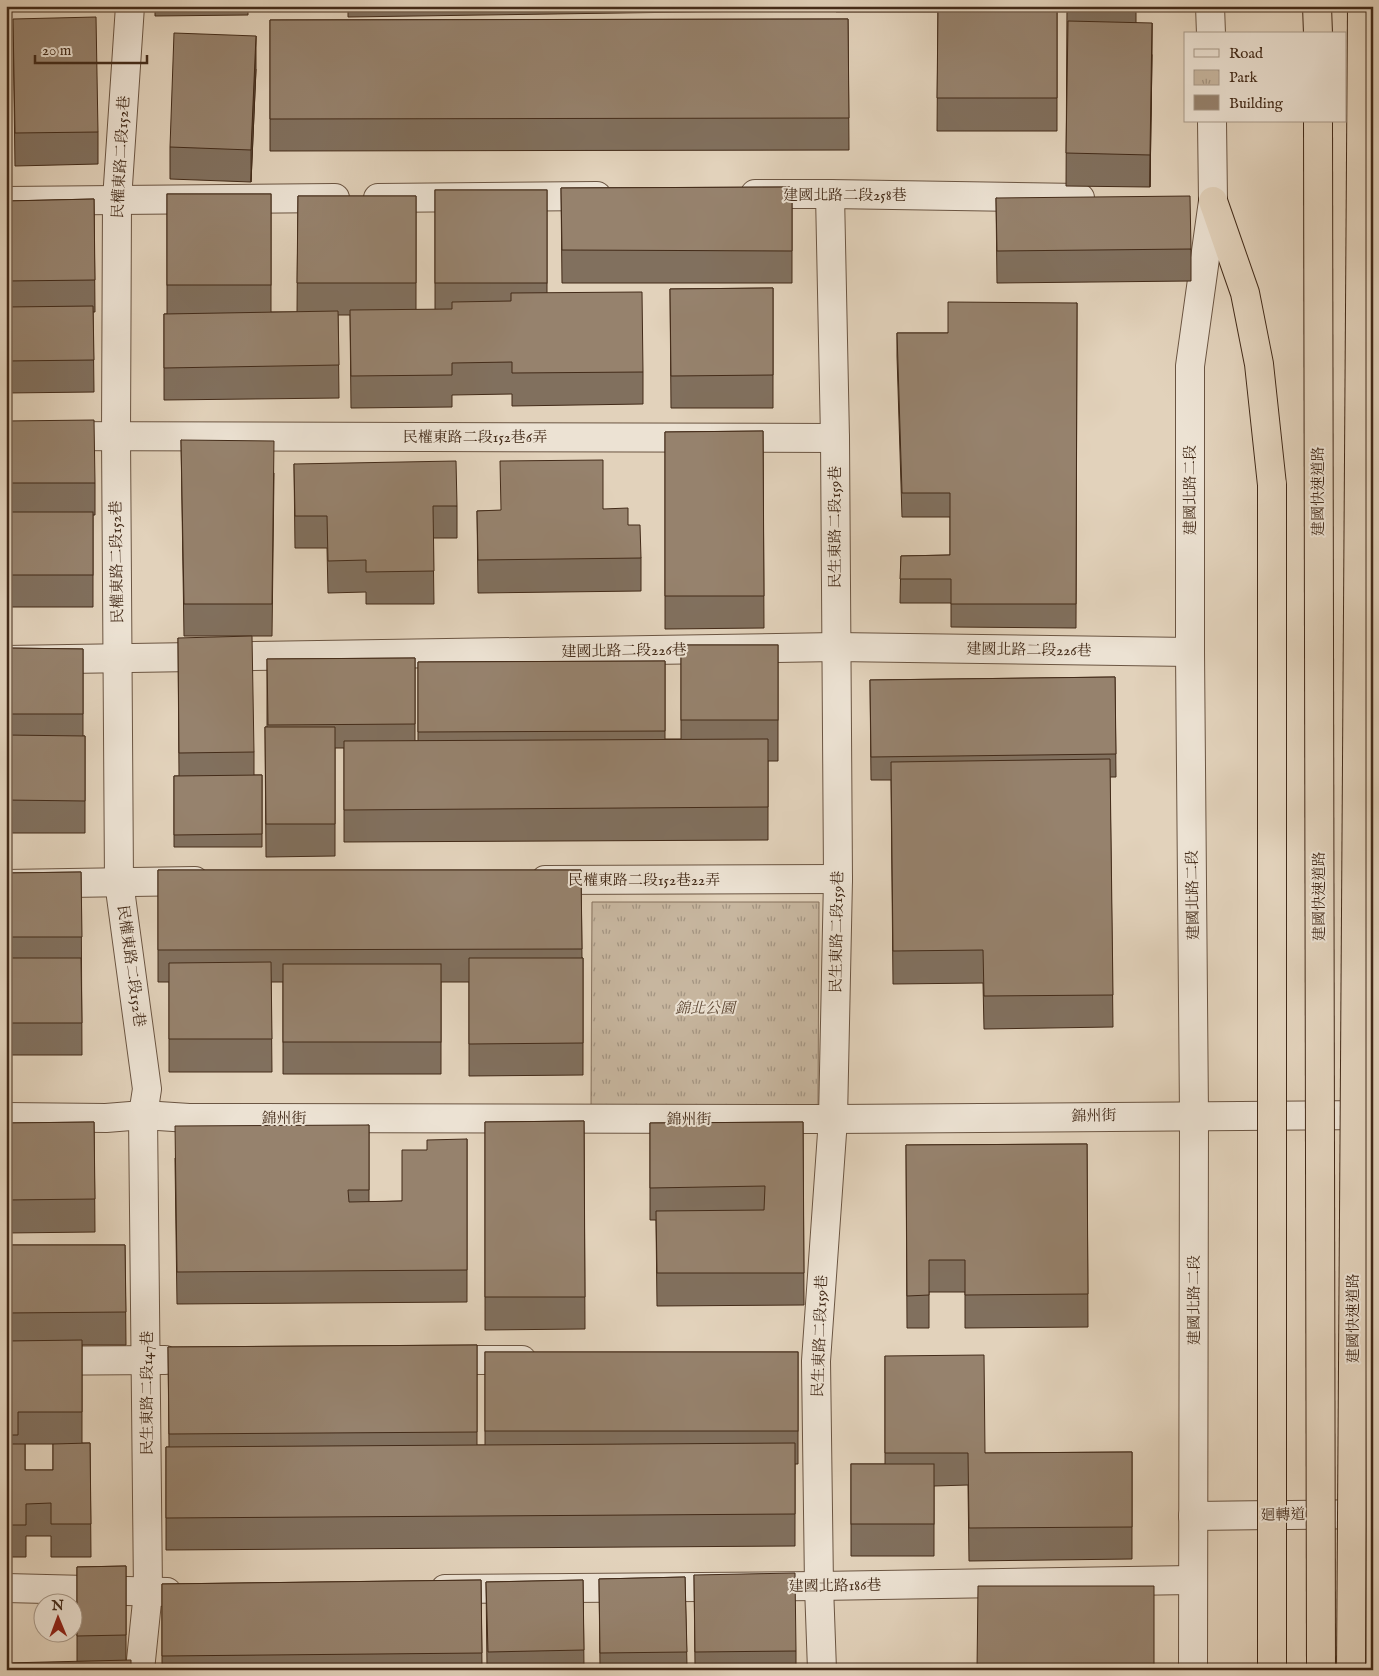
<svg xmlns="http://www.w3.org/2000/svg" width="1379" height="1676" font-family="'IM FELL English','Noto Serif TC',serif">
	<defs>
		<pattern id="park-tufts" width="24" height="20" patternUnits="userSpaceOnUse" patternTransform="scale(1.25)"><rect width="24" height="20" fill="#c7b69f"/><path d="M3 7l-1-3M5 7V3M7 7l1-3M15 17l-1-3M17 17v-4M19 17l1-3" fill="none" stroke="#a39481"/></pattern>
	</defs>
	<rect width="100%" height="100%" fill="#e2d2bb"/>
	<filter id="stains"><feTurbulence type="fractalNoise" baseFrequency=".004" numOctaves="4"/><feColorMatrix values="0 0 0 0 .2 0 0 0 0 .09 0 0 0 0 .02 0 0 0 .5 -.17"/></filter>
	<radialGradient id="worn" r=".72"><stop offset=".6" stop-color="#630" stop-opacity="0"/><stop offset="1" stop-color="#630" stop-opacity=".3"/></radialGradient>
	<path fill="url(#park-tufts)" stroke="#85705c" d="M 592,902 L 819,902 L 818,1113 L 591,1113 Z"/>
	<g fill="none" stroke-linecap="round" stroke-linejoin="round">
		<g stroke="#6b5542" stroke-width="30">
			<g id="minor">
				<path d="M 130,6 L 117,200 L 116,436 L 119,882 L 147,1089 L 143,1115 L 148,1592 L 140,1670"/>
				<path d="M 1210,6 L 1211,34"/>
				<path d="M 755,194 L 830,194 L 1080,198"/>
				<path d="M 378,198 L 597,196"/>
				<path d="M 6,201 L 335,198"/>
				<path d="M 6,436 L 835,438"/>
				<path d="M 6,660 L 836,647 L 1190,652"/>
				<path d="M 545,880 L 838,879"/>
				<path d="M 6,884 L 195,881"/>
				<path d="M 6,1117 L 106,1118 L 143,1115 L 189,1118 L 833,1119 L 1373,1115"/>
				<path d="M 440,1360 L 522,1360"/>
				<path d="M 6,1361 L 165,1360"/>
				<path d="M 1193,1516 L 1373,1514"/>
				<path d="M 6,1588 L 167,1592"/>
				<path d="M 445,1589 L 819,1586 L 1192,1580"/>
				<path d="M 822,1670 L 819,1586 L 816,1361 L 833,1119 L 838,879 L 835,438 L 830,194"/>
				<path d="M 1193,1670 L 1194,1115 L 1190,652 L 1190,366 L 1213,201 L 1212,121"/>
			</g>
		</g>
		<g stroke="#432b19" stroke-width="30">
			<g id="highway">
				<path d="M 1317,6 L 1318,34"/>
				<path d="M 1213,201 L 1245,293 L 1259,364 L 1272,485"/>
			</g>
		</g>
		<use href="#minor" stroke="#ece2d3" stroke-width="28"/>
		<use href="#highway" stroke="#e2d2bb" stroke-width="28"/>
		<g stroke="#432b19" stroke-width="30" stroke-linecap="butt">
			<g id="highway-bridge">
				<path d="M 1318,121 L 1321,1670"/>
				<path d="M 1272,485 L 1272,1670"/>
				<path d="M 1351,1670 L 1362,6"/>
			</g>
		</g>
		<use href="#highway-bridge" stroke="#e2d2bb" stroke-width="28"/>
	</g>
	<g fill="#81705e" stroke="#432b19" fill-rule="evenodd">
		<path d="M 155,6 L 248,6 L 248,15 L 155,16 Z"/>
		<path d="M 348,6 L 825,6 L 825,10 L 348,17 Z"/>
		<path d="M 836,6 L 1009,6 L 1009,9 L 1057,9 L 1057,131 L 937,131 L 938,12 L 836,12 Z"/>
		<path d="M 1067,6 L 1136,6 L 1136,22 L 1152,55 L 1150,187 L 1066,186 Z"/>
		<path d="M 13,19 L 98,132 L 98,164 L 15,166 Z"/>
		<path d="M 848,19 L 849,150 L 270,151 L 270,20 Z"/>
		<path d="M 256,69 L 251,182 L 170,179 L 170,147 Z"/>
		<path d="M 792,187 L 792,283 L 562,283 L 561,188 Z"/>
		<path d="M 435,190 L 547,190 L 547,293 L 643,372 L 643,404 L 512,406 L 512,394 L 452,395 L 452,407 L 351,408 L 350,315 L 338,315 L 339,398 L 164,400 L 164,314 L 167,314 L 167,194 L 271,194 L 271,312 L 297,312 L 298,196 L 416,196 L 416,310 L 435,310 Z"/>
		<path d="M 996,198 L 1191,249 L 1191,281 L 997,283 Z"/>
		<path d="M 94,199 L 95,312 L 93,312 L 94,392 L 6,393 L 6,201 Z"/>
		<path d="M 773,288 L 773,408 L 671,408 L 670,289 Z"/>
		<path d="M 1077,303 L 1076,628 L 951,627 L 951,603 L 900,603 L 901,556 L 950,555 L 950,517 L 902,517 L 897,356 L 897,333 L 948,333 Z"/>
		<path d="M 6,421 L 95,483 L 95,515 L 93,515 L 93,607 L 6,607 Z"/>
		<path d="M 763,431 L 764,628 L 665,629 L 665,432 Z"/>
		<path d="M 181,440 L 274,473 L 272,636 L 184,636 Z"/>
		<path d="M 294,464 L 457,506 L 457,538 L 433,538 L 434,604 L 366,604 L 366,592 L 328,593 L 327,548 L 295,548 Z"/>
		<path d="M 603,509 L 628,525 L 641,558 L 641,591 L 478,593 L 477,511 Z"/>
		<path d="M 178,638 L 254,752 L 254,775 L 262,775 L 262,847 L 174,847 L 174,776 L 179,776 Z"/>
		<path d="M 681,645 L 778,645 L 778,761 L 768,761 L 768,840 L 344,842 L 344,748 L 335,748 L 335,856 L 266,857 L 265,727 L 267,727 L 267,659 L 415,658 L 415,741 L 418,741 L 418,662 L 665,661 L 665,739 L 681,739 Z"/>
		<path d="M 6,648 L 83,649 L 83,736 L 85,736 L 85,833 L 6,833 Z"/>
		<path d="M 1115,677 L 1116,777 L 1110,777 L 1113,1027 L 984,1029 L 983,983 L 893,984 L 891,780 L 871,780 L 870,680 Z"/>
		<path d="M 158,870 L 581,870 L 582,958 L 583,958 L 583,1075 L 469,1076 L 469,982 L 441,982 L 441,1074 L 283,1074 L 283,982 L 271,982 L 272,1072 L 169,1072 L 169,982 L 158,982 Z"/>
		<path d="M 81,872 L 82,1055 L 6,1055 L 6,873 Z"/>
		<path d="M 584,1121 L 585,1329 L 485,1330 L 485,1122 Z"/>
		<path d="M 94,1122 L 95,1232 L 6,1233 L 6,1123 Z"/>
		<path d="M 803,1122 L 804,1305 L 657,1306 L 656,1220 L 650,1220 L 650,1123 Z"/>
		<path d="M 369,1125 L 369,1202 L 402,1201 L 427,1150 L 467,1139 L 467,1302 L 177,1304 L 175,1158 Z"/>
		<path d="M 1087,1144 L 1088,1327 L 965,1328 L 965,1292 L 929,1292 L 929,1328 L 907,1328 L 906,1145 Z"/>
		<path d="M 6,1245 L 125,1245 L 126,1345 L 82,1345 L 82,1443 L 90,1443 L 91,1557 L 51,1557 L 51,1536 L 26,1536 L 26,1557 L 6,1557 L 6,1378 L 7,1378 ZM 25,1444 L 53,1444 L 53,1470 L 25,1470 Z"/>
		<path d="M 477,1345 L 477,1445 L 485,1445 L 485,1352 L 798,1352 L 798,1464 L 795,1464 L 795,1546 L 166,1550 L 166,1447 L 169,1447 L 168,1347 Z"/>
		<path d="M 885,1356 L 985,1453 L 1132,1452 L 1132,1559 L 969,1561 L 968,1485 L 934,1486 L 934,1556 L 851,1556 L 851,1464 L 885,1464 Z"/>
		<path d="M 126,1566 L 126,1661 L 77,1662 L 77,1567 Z"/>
		<path d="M 694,1575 L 796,1651 L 796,1670 L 162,1670 L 162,1584 L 481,1580 L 482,1667 L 487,1667 L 486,1582 L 583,1580 L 584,1667 L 600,1667 L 599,1579 L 685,1577 L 687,1666 L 695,1666 Z"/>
	</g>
	<g fill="#695b4c" stroke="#432b19">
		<path d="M 1152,23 L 1152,55 L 1150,187 L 1150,155 Z"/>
		<path d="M 256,36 L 256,69 L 251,182 L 251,150 Z"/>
	</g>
	<g fill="#96826d" stroke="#432b19">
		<path d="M 938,9 L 1057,9 L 1057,98 L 937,98 Z"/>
		<path d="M 96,17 L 98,132 L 15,133 L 13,19 Z"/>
		<path d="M 848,19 L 849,118 L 270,119 L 270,20 Z"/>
		<path d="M 1068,21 L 1152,23 L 1150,155 L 1066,153 Z"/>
		<path d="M 174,33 L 256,36 L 251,150 L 170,147 Z"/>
		<path d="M 792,187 L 792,251 L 562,250 L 561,188 Z"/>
		<rect x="435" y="190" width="112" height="93"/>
		<rect x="167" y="194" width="104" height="91"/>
		<path d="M 298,196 L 416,196 L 416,283 L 297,283 Z"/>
		<path d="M 1190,196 L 1191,249 L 997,251 L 996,198 Z"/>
		<path d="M 94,199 L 95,280 L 6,281 L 6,201 Z"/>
		<path d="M 773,288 L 773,375 L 671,376 L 670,289 Z"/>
		<path d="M 642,292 L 643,372 L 512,373 L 512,362 L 452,363 L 452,375 L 351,376 L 350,310 L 452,309 L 452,302 L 511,301 L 511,293 Z"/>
		<path d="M 948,302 L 1077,303 L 1076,604 L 951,604 L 951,579 L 900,579 L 901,556 L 950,555 L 950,493 L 902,493 L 897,333 L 948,333 Z"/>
		<path d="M 93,306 L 94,360 L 6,361 L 6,307 Z"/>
		<path d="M 338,311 L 339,365 L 164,368 L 164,314 Z"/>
		<path d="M 94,420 L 95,483 L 6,483 L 6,421 Z"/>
		<path d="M 763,431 L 764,596 L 665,596 L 665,432 Z"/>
		<path d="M 181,440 L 274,441 L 272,604 L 184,604 Z"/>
		<path d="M 603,460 L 603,509 L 628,508 L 628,525 L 640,525 L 641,558 L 478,560 L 477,511 L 501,510 L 500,461 Z"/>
		<path d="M 456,461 L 457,506 L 433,506 L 434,571 L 366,572 L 366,560 L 328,561 L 327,516 L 295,516 L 294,464 Z"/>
		<rect x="6" y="512" width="87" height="63"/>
		<path d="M 252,636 L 254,752 L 179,753 L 178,638 Z"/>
		<rect x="681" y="645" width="97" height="75"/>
		<path d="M 6,648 L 83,649 L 83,714 L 6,714 Z"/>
		<path d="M 415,658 L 415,724 L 268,725 L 267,659 Z"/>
		<path d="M 665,661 L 665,731 L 418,732 L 418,662 Z"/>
		<path d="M 1115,677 L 1116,754 L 871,757 L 870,680 Z"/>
		<path d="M 265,727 L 335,727 L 335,824 L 266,824 Z"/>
		<path d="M 6,735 L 85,736 L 85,801 L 6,800 Z"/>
		<path d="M 768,739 L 768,807 L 344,810 L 344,741 Z"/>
		<path d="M 1110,759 L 1113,995 L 984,996 L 983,950 L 893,951 L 891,762 Z"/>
		<path d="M 262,775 L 262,834 L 174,835 L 174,776 Z"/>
		<path d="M 158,870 L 581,870 L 582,949 L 158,950 Z"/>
		<path d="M 81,872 L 82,937 L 6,937 L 6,873 Z"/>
		<path d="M 6,958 L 81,958 L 82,1023 L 6,1023 Z"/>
		<path d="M 469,958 L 583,958 L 583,1043 L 469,1044 Z"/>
		<path d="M 271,962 L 272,1039 L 169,1039 L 169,963 Z"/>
		<rect x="283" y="964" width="158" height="78"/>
		<path d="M 584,1121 L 585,1297 L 485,1297 L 485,1122 Z"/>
		<path d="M 94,1122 L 95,1199 L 6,1200 L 6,1123 Z"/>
		<path d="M 803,1122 L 804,1273 L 657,1273 L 656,1211 L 764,1210 L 765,1186 L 650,1188 L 650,1123 Z"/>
		<path d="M 369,1125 L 369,1190 L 348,1190 L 349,1202 L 402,1201 L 402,1150 L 427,1150 L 427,1140 L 467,1139 L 467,1270 L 177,1272 L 175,1126 Z"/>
		<path d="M 1087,1144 L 1088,1294 L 965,1295 L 965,1260 L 929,1260 L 929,1295 L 907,1296 L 906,1145 Z"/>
		<path d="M 6,1245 L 125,1245 L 126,1312 L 6,1313 Z"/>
		<path d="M 82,1340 L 82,1412 L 18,1412 L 18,1435 L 6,1435 L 7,1341 Z"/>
		<path d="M 477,1345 L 477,1432 L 169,1434 L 168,1347 Z"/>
		<rect x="485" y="1352" width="313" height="79"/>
		<path d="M 984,1355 L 985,1453 L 1132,1452 L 1132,1527 L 969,1528 L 968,1453 L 885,1453 L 885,1356 Z"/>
		<path d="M 90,1443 L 91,1524 L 51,1524 L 51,1503 L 26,1504 L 26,1525 L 6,1525 L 6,1444 L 25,1444 L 25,1470 L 53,1470 L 53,1444 Z"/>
		<path d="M 795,1443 L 795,1514 L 166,1518 L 166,1447 Z"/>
		<rect x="851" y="1464" width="83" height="60"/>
		<path d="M 126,1566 L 126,1635 L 77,1636 L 77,1567 Z"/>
		<path d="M 795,1573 L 796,1651 L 695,1652 L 694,1575 Z"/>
		<path d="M 685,1577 L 687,1652 L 600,1653 L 599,1579 Z"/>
		<path d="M 481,1580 L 482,1653 L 162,1656 L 162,1584 Z"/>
		<path d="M 583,1580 L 584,1650 L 488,1652 L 486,1582 Z"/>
		<path d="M 978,1586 L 1154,1586 L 1154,1670 L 977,1670 Z"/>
		<path d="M 131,1660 L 131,1670 L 6,1670 L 6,1663 Z"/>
		<path d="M 794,1666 L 794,1670 L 165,1670 L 165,1669 Z"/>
	</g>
	<g text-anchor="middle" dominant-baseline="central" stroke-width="4" stroke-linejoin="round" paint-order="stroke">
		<g font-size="15" fill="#432b19" stroke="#ece2d3">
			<text transform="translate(121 157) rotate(-87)">民權東路二段152巷</text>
			<text x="845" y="195">建國北路二段258巷</text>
			<text x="475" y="437">民權東路二段152巷6弄</text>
			<text transform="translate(1190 490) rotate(-90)">建國北路二段</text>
			<text transform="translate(1318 491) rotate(-90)">建國快速道路</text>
			<text transform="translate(835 527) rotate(-90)">民生東路二段159巷</text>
			<text transform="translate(117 562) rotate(-91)">民權東路二段152巷</text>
			<text transform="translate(1029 650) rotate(1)">建國北路二段226巷</text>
			<text transform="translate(624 651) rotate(-1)">建國北路二段226巷</text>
			<text x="644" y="880">民權東路二段152巷22弄</text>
			<text transform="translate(1193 895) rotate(-91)">建國北路二段</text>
			<text transform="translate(1319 896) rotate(-90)">建國快速道路</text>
			<text transform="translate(837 932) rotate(-89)">民生東路二段159巷</text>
			<text transform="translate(131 966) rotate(82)">民權東路二段152巷</text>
			<text transform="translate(1094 1116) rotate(-1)">錦州街</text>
			<text x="284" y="1118">錦州街</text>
			<text x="689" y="1119">錦州街</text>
			<text transform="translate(1194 1300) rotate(-90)">建國北路二段</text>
			<text transform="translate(1353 1318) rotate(-90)">建國快速道路</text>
			<text transform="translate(820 1336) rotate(-88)">民生東路二段159巷</text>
			<text transform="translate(147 1393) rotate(-90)">民生東路二段147巷</text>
			<text transform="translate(1283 1515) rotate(-1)">廻轉道</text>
			<text transform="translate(835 1586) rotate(-1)">建國北路186巷</text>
		</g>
		<g font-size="15" font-style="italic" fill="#5d4734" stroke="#ece2d3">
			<text x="705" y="1008">錦北公園</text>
		</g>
	</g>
	<rect width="1379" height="1676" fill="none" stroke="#e2d2bb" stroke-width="25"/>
	<rect x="8" y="8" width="1364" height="1661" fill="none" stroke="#432b19" stroke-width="2.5"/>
	<rect x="12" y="12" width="1354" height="1651" fill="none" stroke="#432b19"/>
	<rect x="1184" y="32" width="162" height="90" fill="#ece2d3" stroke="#a89989"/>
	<rect x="1194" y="49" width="25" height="8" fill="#ece2d3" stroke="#a89989"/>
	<text x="1229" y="58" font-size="15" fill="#432b19">Road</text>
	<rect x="1194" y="70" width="25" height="15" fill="url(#park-tufts)" stroke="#a89989"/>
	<text x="1229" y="82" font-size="15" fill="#432b19">Park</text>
	<rect x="1194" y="95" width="25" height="15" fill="#96826d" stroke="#a89989"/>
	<text x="1229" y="108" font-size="15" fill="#432b19">Building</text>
	<g transform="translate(58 1618) rotate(359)"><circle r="24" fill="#ece2d3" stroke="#a89989"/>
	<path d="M0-4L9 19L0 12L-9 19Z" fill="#8f2418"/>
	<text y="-8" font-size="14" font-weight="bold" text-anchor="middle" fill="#432b19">N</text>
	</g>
	<path d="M35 55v8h112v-8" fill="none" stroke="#432b19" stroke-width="2.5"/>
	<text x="42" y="55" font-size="15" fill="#432b19" stroke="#ece2d3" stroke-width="4" paint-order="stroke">20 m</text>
	<rect width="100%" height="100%" filter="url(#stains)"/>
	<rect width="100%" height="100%" fill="url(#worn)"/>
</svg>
